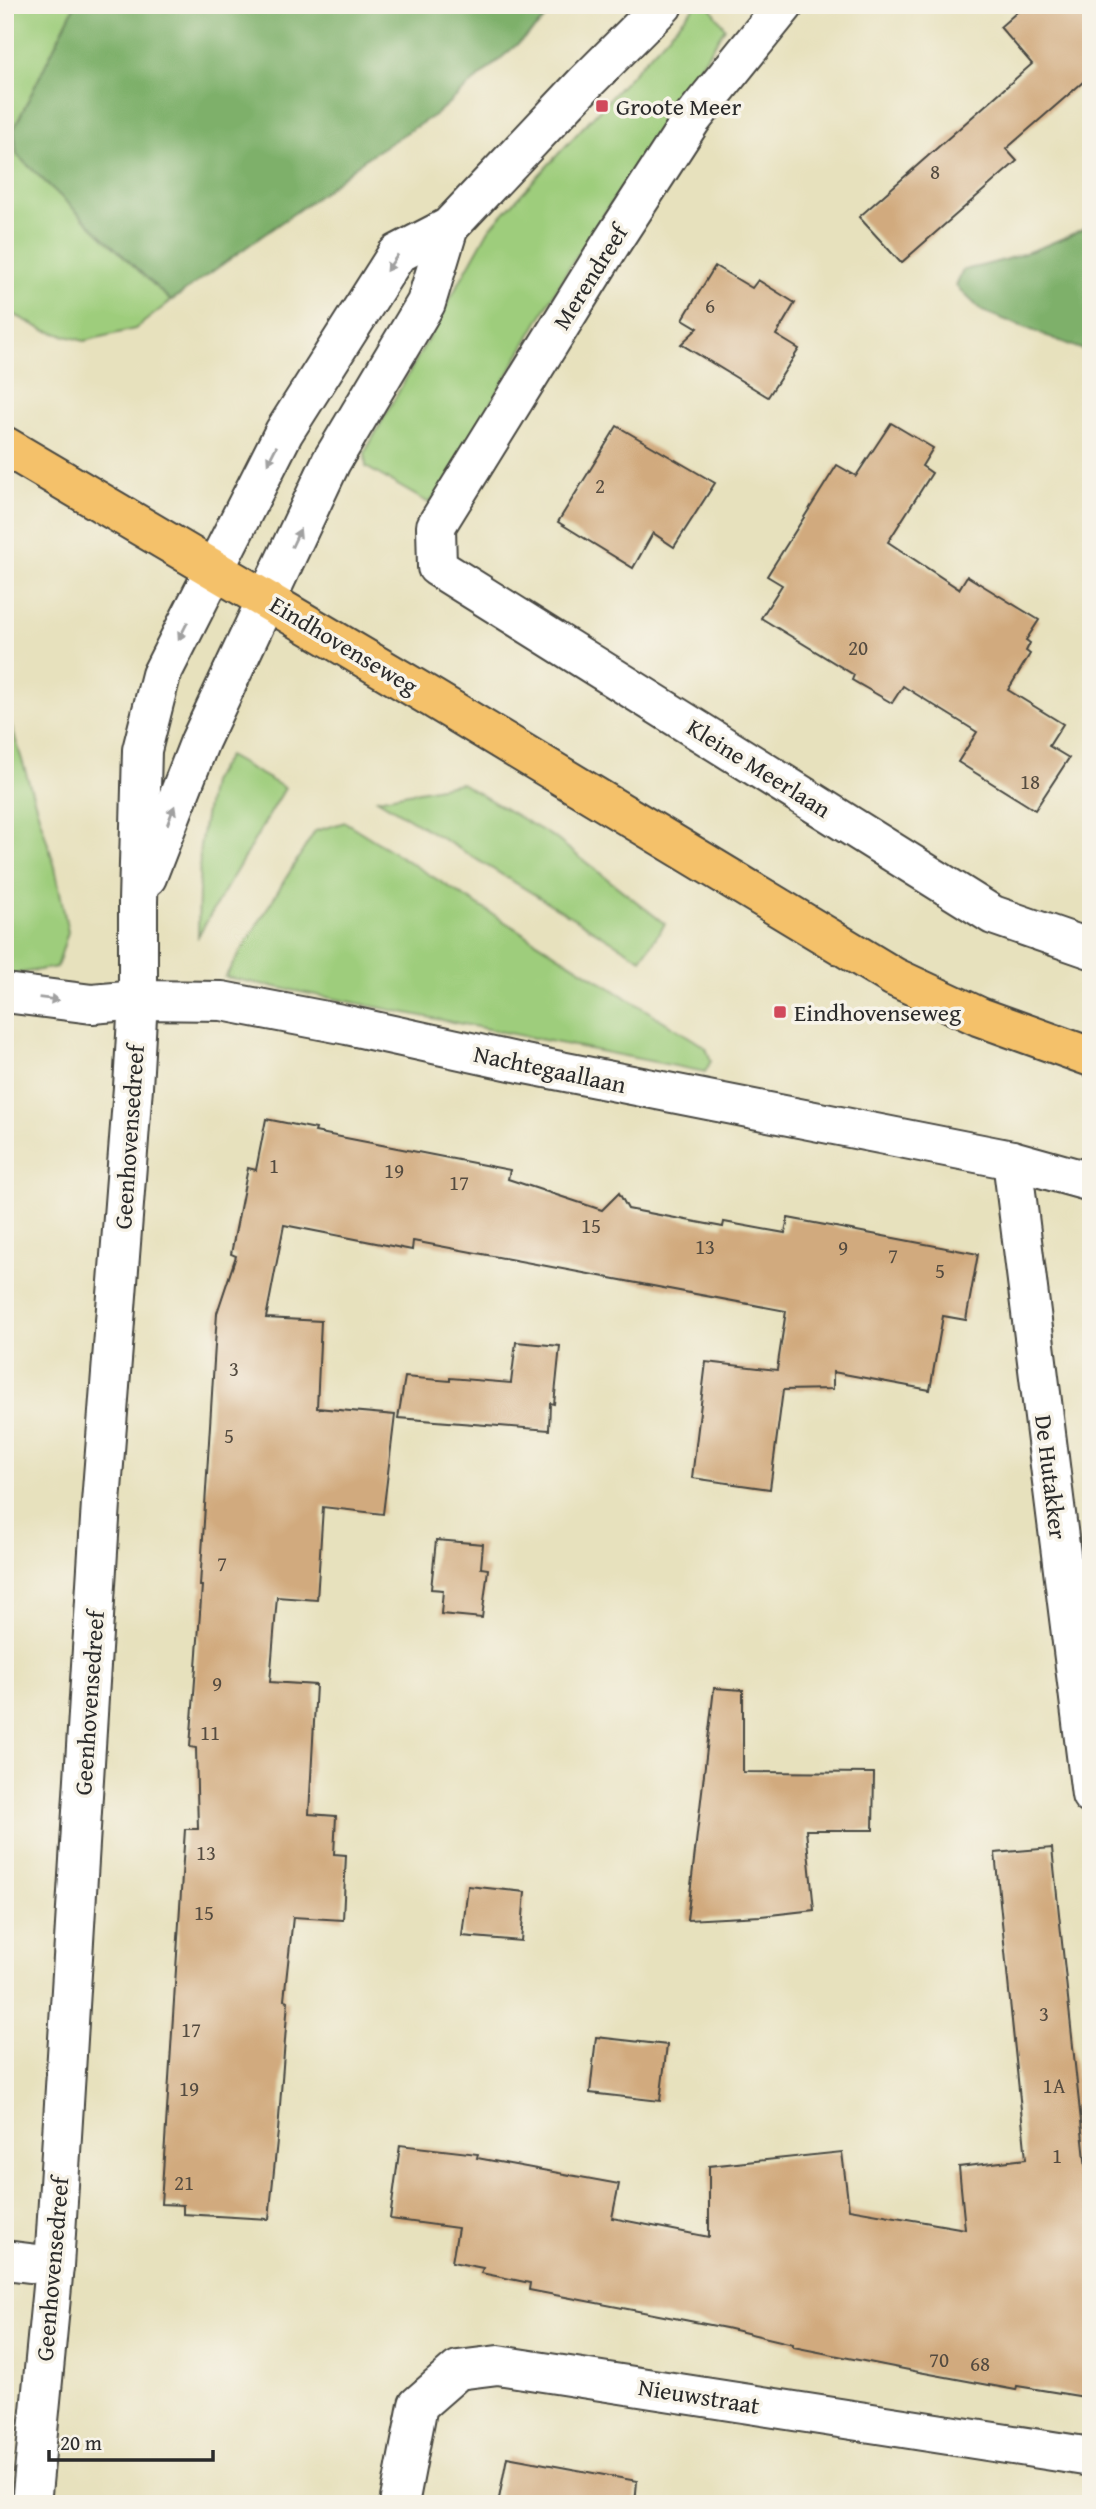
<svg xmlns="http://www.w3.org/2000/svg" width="1096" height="2509" font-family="'Gentium Book Plus',serif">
	<rect width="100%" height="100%" fill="#f7f3e8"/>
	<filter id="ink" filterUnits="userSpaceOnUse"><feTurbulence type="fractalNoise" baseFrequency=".0143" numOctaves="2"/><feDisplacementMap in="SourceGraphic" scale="14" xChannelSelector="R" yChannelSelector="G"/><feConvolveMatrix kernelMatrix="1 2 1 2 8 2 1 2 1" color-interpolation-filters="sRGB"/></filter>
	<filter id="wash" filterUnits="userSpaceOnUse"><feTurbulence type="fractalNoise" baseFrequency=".00686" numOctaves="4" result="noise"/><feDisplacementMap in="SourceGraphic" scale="28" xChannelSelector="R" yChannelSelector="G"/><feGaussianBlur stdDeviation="1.57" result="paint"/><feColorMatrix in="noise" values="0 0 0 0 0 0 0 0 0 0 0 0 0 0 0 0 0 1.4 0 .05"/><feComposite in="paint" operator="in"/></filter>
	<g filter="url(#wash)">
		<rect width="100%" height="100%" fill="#e7e1bd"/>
		<g fill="#9ecd7b" stroke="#647c53" stroke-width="2">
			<path d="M 5,5 L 75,5 L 14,129 L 17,155 L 171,301 L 135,329 L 84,341 L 44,330 L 5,310 Z"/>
			<path d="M 696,5 L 709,5 L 725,28 L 567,271 L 442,489 L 429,503 L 366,467 L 365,452 L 489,229 Z"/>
			<path d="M 5,705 L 55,867 L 68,932 L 57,967 L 15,974 L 5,973 Z"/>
			<path d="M 228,756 L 285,788 L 198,936 L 200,846 L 211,782 Z"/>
			<path d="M 461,783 L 555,838 L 665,924 L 641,959 L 377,799 Z"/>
			<path d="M 345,822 L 694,1040 L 706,1048 L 711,1061 L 705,1072 L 225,977 L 315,831 Z"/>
		</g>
		<g fill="#7eb06b" stroke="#546e4b" stroke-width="2">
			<path d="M 75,5 L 558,5 L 535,29 L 436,114 L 366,158 L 321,194 L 171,301 L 17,155 L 14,129 Z"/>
			<path d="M 1091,225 L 1091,353 L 982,311 L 956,286 L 963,270 C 1008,261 1050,246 1091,225 Z"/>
		</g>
		<g id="blocks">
			<g fill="#d1aa7e">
				<path d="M 1025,5 L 1091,5 L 1091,75 L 1006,149 L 1017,161 L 901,263 L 859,217 L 1032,64 L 1000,27 Z"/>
				<path d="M 715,266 L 752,288 L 758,280 L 795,303 L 776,335 L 799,349 L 768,397 L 681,344 L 698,328 L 683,319 Z"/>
				<path d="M 891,423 L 933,448 L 922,466 L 932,473 L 888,542 L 959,589 L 967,576 L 1039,620 L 1026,640 L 1030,643 L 1026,651 L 1030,654 L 1008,690 L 1063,724 L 1049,746 L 1069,758 L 1035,810 L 958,762 L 977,732 L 903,686 L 892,703 L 852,680 L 854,675 L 761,618 L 782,585 L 767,576 L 837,465 L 856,476 Z"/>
				<path d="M 617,426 L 715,483 L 674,547 L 653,533 L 633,568 L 558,522 Z"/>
				<path d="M 266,1119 L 316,1129 L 315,1132 L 510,1170 L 508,1179 L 602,1210 L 619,1193 L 628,1209 L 723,1227 L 724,1222 L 785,1233 L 788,1218 L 978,1254 L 966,1320 L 943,1316 L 930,1390 L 833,1372 L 833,1389 L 783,1390 L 770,1489 L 692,1478 L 706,1362 L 777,1370 L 786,1311 L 413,1241 L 412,1250 L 284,1225 L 266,1318 L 321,1321 L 317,1408 L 395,1415 L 383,1514 L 323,1507 L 317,1600 L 277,1597 L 270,1682 L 316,1685 L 309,1814 L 336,1816 L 334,1854 L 346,1855 L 343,1920 L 293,1917 L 284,2000 L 288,2001 L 278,2131 L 269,2219 L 183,2214 L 183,2205 L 161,2204 L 185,1829 L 198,1829 L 196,1748 L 190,1747 L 202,1586 L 200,1586 L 217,1313 L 236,1256 L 231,1254 L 248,1168 L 256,1170 Z"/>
				<path d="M 516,1342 L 560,1346 L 554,1404 L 550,1403 L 549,1430 L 398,1418 L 405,1377 L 450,1381 L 450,1378 L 511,1383 Z"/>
				<path d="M 436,1540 L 483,1544 L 481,1568 L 488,1569 L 482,1618 L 441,1614 L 443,1590 L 431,1589 Z"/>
				<path d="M 714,1688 L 743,1690 L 743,1772 L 874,1773 L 873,1830 L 806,1830 L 814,1910 L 761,1916 L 687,1920 Z"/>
				<path d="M 1052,1848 L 1091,2216 L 1091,2398 L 1017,2386 L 1016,2390 L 919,2372 L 793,2347 L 793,2344 L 726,2328 L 529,2290 L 530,2283 L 481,2273 L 483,2268 L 452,2262 L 458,2228 L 390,2219 L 400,2145 L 478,2154 L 477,2158 L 619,2184 L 612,2218 L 709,2237 L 709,2166 L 842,2152 L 849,2209 L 965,2229 L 959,2167 L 1026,2159 L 995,1853 Z"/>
				<path d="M 468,1886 L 525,1892 L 521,1941 L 462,1936 Z"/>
				<path d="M 596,2037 L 667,2045 L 660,2101 L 590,2093 Z"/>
				<path d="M 507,2457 L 637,2481 L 635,2504 L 498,2504 Z"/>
			</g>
		</g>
	</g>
	<g filter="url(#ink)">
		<use href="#blocks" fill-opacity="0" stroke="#474641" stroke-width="2"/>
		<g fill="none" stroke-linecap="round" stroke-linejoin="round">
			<g stroke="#474641" stroke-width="42">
				<g id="minor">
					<path d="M 784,5 L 692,119 L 612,242 L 436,526 L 437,567 L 993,915 L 1091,949"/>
					<path d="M 147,877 L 200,741 L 331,462 L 426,303 L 449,227"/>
					<path d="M 5,993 L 92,1004 L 138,1000 L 222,1001 L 347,1025 L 525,1064 L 1012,1160 L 1091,1182"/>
					<path d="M 1012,1160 L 1091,1795"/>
					<path d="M 5,2260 L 54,2266"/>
					<path d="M 31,2504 L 54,2266 L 101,1503 L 133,1087 L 138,1000 L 138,902 L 142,750 L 161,675 L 284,432 L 397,254 L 449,227 L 585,83 L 663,5"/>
					<path d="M 399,2504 L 418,2405 L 458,2370 L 498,2365 L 1091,2457"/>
				</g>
			</g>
			<g stroke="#474641" stroke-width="42">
				<path id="major" d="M 5,446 L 432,698 L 894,977 L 980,1017 L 1091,1057"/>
			</g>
			<use href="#minor" stroke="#fff" stroke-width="38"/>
			<use href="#major" stroke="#f4c16b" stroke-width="38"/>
		</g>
		<defs><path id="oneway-solid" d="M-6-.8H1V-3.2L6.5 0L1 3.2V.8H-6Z" transform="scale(1.75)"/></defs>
		<g fill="#a0a0a0">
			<use href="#oneway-solid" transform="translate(392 263) rotate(125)"/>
			<use href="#oneway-solid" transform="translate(272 455) rotate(117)"/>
			<use href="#oneway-solid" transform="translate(296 538) rotate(-65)"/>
			<use href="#oneway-solid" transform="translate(183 631) rotate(117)"/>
			<use href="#oneway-solid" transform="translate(171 815) rotate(-69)"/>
			<use href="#oneway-solid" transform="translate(49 999) rotate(7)"/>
		</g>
	</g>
	<g fill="#d1495b" stroke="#f7f3e8" stroke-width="2.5">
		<rect x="595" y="99" width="14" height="14" rx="3.5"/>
		<rect x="773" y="1005" width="14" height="14" rx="3.5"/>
	</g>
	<g text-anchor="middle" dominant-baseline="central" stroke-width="7" stroke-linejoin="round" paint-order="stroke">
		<g font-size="21" fill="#544b40">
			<text x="935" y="171">8</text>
			<text x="710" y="305">6</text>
			<text x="600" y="485">2</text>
			<text x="858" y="647">20</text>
			<text x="1030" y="781">18</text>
			<text x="274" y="1165">1</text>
			<text x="394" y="1170">19</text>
			<text x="459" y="1182">17</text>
			<text x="591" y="1225">15</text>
			<text x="705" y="1246">13</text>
			<text x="843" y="1247">9</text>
			<text x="893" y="1255">7</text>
			<text x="940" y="1270">5</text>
			<text x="234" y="1368">3</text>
			<text x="229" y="1435">5</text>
			<text x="222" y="1563">7</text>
			<text x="217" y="1683">9</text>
			<text x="210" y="1732">11</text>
			<text x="206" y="1852">13</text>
			<text x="204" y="1912">15</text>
			<text x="1044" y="2013">3</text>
			<text x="191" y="2029">17</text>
			<text x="1054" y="2085">1A</text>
			<text x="189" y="2088">19</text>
			<text x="1057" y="2155">1</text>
			<text x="184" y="2182">21</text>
			<text x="939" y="2359">70</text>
			<text x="980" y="2363">68</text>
		</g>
		<g font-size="24" fill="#2b2b2b" stroke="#f7f3e8" text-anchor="start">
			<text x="616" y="106">Groote Meer</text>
			<text x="794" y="1012">Eindhovenseweg</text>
		</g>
		<g font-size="24" fill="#2b2b2b" stroke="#f7f3e8">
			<text transform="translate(590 277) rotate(-58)">Merendreef</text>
			<text transform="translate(344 645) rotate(31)">Eindhovenseweg</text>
			<text transform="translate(759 768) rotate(32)">Kleine Meerlaan</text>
			<text transform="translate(550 1069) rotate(12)">Nachtegaallaan</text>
			<text transform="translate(129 1137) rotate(-86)">Geenhovensedreef</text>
			<text transform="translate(1051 1477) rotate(83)">De Hutakker</text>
			<text transform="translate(89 1703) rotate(-86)">Geenhovensedreef</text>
			<text transform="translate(52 2269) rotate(-85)">Geenhovensedreef</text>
			<text transform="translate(699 2396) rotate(9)">Nieuwstraat</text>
		</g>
	</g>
	<rect width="1096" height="2509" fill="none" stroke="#f7f3e8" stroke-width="28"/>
	<path d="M49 2450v10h164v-10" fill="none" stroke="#2b2b2b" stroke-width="3.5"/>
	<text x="60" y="2450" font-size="21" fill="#2b2b2b" stroke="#f7f3e8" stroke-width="5" paint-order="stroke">20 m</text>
</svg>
